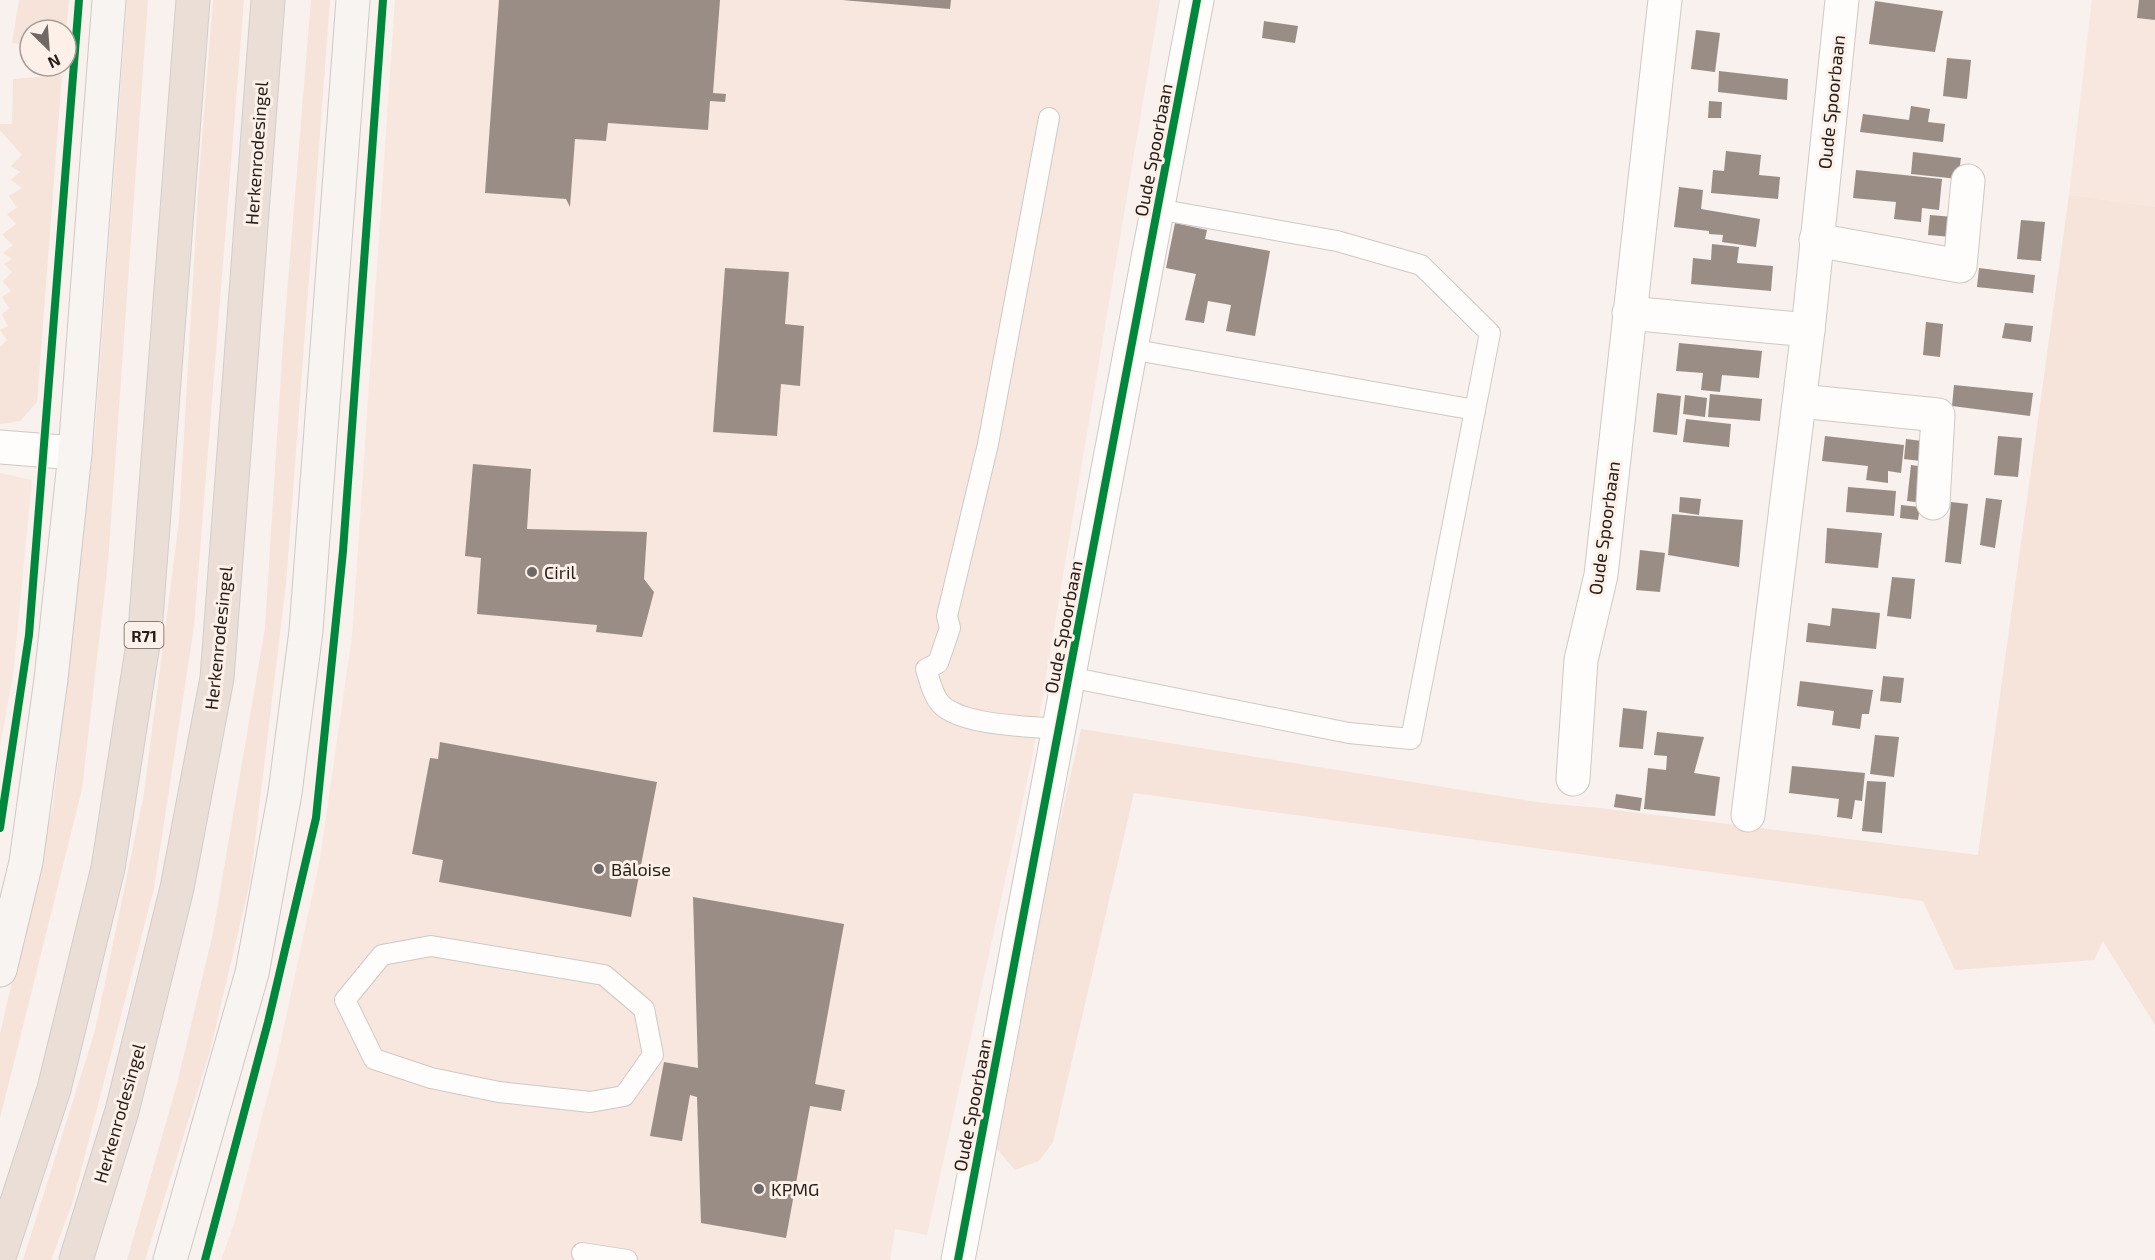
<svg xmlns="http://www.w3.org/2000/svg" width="2155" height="1260" font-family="'Exo 2',sans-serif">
	<rect width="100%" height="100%" fill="#f8f1ee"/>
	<g fill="#f7e7df">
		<path d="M 395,0 L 1160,0 L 1033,754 L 927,1235 L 895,1229 L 890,1260 L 221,1260 L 235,1221 L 277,1059 L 320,859 L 352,636 Z"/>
		<path d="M 2092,0 L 2155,0 L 2155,207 L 2069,195 Z"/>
		<path d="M 0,473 L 32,480 L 13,676 L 0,746 Z"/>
	</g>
	<g fill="#f6e3d9">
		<path d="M 19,0 L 69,0 L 66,31 L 30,30 L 30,45 L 12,43 Z"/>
		<path d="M 127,0 L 148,0 L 108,562 L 82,789 L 0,1118 L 0,1034 L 53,805 L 95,432 Z"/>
		<path d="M 213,0 L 244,0 L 194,626 L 154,888 L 73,1201 L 51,1260 L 23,1260 L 95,1031 L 144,793 L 179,521 L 199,177 Z"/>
		<path d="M 311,0 L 330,0 L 286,584 L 250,882 L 210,1051 L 145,1260 L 127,1260 L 177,1084 L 213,933 L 265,628 L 283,343 Z"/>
		<path d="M 62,75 L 37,402 L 20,421 L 0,424 L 0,347 L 7,340 L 0,330 L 8,326 L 2,315 L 9,308 L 2,297 L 11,291 L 3,281 L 12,272 L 4,264 L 12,259 L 3,253 L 13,245 L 2,235 L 16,224 L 7,214 L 17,208 L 9,196 L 22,188 L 11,180 L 20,172 L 11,166 L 22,155 L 0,130 L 0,124 L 12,124 L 13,79 Z"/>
		<path d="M 2069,195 L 2155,207 L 2155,1025 L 2103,941 L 2094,960 L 1955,970 L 1923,901 L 1134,793 L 1053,1142 L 1039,1161 L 1015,1170 L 997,1149 L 1051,863 L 1081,729 L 1543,803 L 1599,808 L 1978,855 Z"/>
	</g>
	<g fill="#9a8d85">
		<path d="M 499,0 L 720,0 L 713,93 L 726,94 L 725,102 L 710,101 L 708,130 L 608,123 L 606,141 L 575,139 L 570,207 L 566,199 L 485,193 Z"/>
		<path d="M 842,0 L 951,0 L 950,9 Z"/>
		<path d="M 2139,0 L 2155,0 L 2155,20 L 2137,18 Z"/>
		<path d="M 1875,1 L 1943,11 L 1935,52 L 1869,44 Z"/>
		<path d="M 1264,21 L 1298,26 L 1295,43 L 1262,38 Z"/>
		<path d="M 1696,30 L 1720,33 L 1715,72 L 1691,69 Z"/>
		<path d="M 1947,58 L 1971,60 L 1967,99 L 1943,96 Z"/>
		<path d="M 1719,71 L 1788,79 L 1787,100 L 1718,92 Z"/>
		<path d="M 1709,101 L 1722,102 L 1721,118 L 1708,118 Z"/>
		<path d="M 1911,106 L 1930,109 L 1928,122 L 1945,124 L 1943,142 L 1860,132 L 1863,114 L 1909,120 Z"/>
		<path d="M 1726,151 L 1761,155 L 1759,175 L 1780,177 L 1778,199 L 1711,193 L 1713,170 L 1724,171 Z"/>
		<path d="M 1913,152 L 1961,158 L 1958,179 L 1911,174 Z"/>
		<path d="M 1856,170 L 1942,179 L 1939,210 L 1922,208 L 1921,222 L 1894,219 L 1896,202 L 1853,198 Z"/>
		<path d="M 1679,187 L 1703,190 L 1701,209 L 1760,219 L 1756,247 L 1722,242 L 1723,235 L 1709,234 L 1709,231 L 1674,227 Z"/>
		<path d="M 1930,215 L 1954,217 L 1952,237 L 1928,235 Z"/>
		<path d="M 2021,220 L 2045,222 L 2041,261 L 2017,259 Z"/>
		<path d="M 1175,223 L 1207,230 L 1205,239 L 1270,251 L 1255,336 L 1226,331 L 1231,305 L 1208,301 L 1204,323 L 1185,320 L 1196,274 L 1166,268 Z"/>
		<path d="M 1712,244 L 1739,247 L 1737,263 L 1773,266 L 1771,291 L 1691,284 L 1693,258 L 1711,260 Z"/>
		<path d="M 725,268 L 789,272 L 785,324 L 804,326 L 800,386 L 781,384 L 777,436 L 713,432 Z"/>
		<path d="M 1979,268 L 2035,275 L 2033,293 L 1977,287 Z"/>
		<path d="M 1926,322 L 1943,324 L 1940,357 L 1923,355 Z"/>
		<path d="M 2005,323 L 2033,326 L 2031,342 L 2002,338 Z"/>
		<path d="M 1679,343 L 1762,351 L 1759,378 L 1722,375 L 1720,392 L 1701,390 L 1703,373 L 1676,371 Z"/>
		<path d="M 1954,385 L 2033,393 L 2030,416 L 1952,406 Z"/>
		<path d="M 1657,393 L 1681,396 L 1677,435 L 1653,432 Z"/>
		<path d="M 1710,394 L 1762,399 L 1760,421 L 1708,417 Z"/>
		<path d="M 1685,395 L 1707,398 L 1705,417 L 1683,414 Z"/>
		<path d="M 1686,419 L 1731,424 L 1729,447 L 1683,442 Z"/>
		<path d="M 1825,436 L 1904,445 L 1901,473 L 1888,471 L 1888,483 L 1866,480 L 1868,466 L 1822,461 Z"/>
		<path d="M 1998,436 L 2022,438 L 2018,477 L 1994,475 Z"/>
		<path d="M 1906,439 L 1930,442 L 1928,462 L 1904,459 Z"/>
		<path d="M 473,464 L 531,469 L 527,529 L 647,532 L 644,579 L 654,592 L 642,637 L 596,632 L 597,625 L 477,614 L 481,558 L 465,556 Z"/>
		<path d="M 1911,465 L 1926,467 L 1923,503 L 1907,501 Z"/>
		<path d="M 1848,487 L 1896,491 L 1894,516 L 1846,512 Z"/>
		<path d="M 1680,497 L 1701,499 L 1699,515 L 1679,512 Z"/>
		<path d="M 1986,498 L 2002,500 L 1995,548 L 1980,545 Z"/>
		<path d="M 1951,502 L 1968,504 L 1961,564 L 1945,562 Z"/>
		<path d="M 1901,505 L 1920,507 L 1918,520 L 1900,518 Z"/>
		<path d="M 1672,514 L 1743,520 L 1739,567 L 1668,555 Z"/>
		<path d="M 1827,528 L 1882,533 L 1878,568 L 1825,563 Z"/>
		<path d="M 1640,550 L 1665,553 L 1660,592 L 1636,590 Z"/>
		<path d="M 1892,577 L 1915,579 L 1911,619 L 1887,616 Z"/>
		<path d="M 1832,608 L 1880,613 L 1876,649 L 1806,642 L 1808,623 L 1830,626 Z"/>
		<path d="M 1883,676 L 1904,678 L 1901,703 L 1880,701 Z"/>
		<path d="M 1800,681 L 1873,690 L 1869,714 L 1862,714 L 1860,729 L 1832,725 L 1834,711 L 1797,706 Z"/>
		<path d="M 1623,708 L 1647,711 L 1643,749 L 1619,747 Z"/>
		<path d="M 1657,732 L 1704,737 L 1694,773 L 1720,777 L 1715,816 L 1644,809 L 1648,768 L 1666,770 L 1667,756 L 1654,755 Z"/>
		<path d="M 1875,735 L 1899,737 L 1894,777 L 1870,774 Z"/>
		<path d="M 440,742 L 657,782 L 631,917 L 439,882 L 443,860 L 412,854 L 430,758 L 438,759 Z"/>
		<path d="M 1792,766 L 1865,773 L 1862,801 L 1855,800 L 1852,819 L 1837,817 L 1839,799 L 1789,793 Z"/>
		<path d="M 1867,781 L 1886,782 L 1882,833 L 1862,831 Z"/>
		<path d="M 1616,794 L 1642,798 L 1640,811 L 1614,807 Z"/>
		<path d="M 693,897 L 844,924 L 815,1084 L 845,1090 L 841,1111 L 810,1106 L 786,1238 L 701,1223 L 697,1097 L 690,1095 L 682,1141 L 650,1136 L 664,1062 L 698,1068 Z"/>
	</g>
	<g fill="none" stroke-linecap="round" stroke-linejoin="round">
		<g stroke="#cfc8c5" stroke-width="22">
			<g id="lane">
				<path d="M 1049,118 L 988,444 L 947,616 L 950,628 L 938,663 L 926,669 C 930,681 933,698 944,707 C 969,726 1028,726 1059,729"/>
				<path d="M 1130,349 L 1475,410"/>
				<path d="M 1069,677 L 1349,733 L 1411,739 L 1490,333 L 1421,265 L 1337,241 L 1157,209"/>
				<path d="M 431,946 L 604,975 L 644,1009 L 653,1055 L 624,1096 L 590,1102 L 499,1092 L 431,1078 L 374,1059 L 345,1000 L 382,955 Z"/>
				<path d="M 582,1253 L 627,1260"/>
			</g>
		</g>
		<g stroke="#cfc8c5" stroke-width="35">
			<g id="street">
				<path d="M 1816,240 L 1960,266 L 1968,181"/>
				<path d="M 1629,313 L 1808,330"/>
				<path d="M 1800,401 L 1938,415 L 1933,503"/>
				<path d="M 0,447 L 75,453"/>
				<path d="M 1573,779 L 1581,660 L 1601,575 L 1665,0"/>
				<path d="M 1748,815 L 1808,330 L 1842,0"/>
				<path d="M 958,1260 L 1197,0"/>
			</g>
		</g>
		<g stroke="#cfc8c5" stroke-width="35">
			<g id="secondary">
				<path d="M 0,970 L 26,862 L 51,679 L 75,453 L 109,0"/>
				<path d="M 170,1260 L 252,973 L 285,793 L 306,631 L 353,0"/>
			</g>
		</g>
		<g stroke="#d1cdcb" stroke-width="35">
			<g id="highway">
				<path d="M 0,1254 L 54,1089 L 108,868 L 145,631 L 193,0"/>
				<path d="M 76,1260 L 122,1111 L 177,888 L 217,678 L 268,0"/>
			</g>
		</g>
		<use href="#lane" stroke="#fefdfc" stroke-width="20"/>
		<use href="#street" stroke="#fefdfc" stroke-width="33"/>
		<use href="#secondary" stroke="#f8f4f1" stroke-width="33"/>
		<use href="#highway" stroke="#ebded7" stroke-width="33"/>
		<g stroke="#fdf0e9" stroke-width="11">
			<g id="cycleway">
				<path d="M 0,828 L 29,635 L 79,0"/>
				<path d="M 205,1260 L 268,1022 L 316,818 L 343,551 L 383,0"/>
				<path d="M 958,1260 L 1197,0"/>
			</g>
		</g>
		<use href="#cycleway" stroke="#00873e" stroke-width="8"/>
	</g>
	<g fill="#706864" stroke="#fdf0e9" stroke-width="2">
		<circle cx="532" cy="572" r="6"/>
		<circle cx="599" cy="869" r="6"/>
		<circle cx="759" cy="1189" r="6"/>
	</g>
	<g text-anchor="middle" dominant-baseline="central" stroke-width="6" stroke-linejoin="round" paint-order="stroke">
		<rect fill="#fdf0e9" stroke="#665d58" stroke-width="1.5" x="124.5" y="622" width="39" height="26" rx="4.5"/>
		<g font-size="16" font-weight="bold" fill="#261e1a">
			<text x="144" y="635">R71</text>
		</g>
		<g font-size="18" fill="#261e1a" stroke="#fdf0e9">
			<text transform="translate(1831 102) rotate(-84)">Oude Spoorbaan</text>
			<text transform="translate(1153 150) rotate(-79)">Oude Spoorbaan</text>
			<text transform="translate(256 153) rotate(-86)">Herkenrodesingel</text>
			<text transform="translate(1604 528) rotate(-82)">Oude Spoorbaan</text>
			<text transform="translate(1063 627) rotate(-79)">Oude Spoorbaan</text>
			<text transform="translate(218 638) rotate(-84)">Herkenrodesingel</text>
			<text transform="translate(972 1105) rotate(-79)">Oude Spoorbaan</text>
			<text transform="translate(119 1113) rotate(-74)">Herkenrodesingel</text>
		</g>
		<g font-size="18" fill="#261e1a" stroke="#fdf0e9" text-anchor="start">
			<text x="544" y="572">Ciril</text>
			<text x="611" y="869">Bâloise</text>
			<text x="771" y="1189">KPMG</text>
		</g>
	</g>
	<g transform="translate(48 48) rotate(155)"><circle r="28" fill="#fdf0e9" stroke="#a79c96" stroke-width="1.5"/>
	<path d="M0-4.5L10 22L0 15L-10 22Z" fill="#706864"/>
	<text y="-9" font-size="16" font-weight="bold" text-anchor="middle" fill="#261e1a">N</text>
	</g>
</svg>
